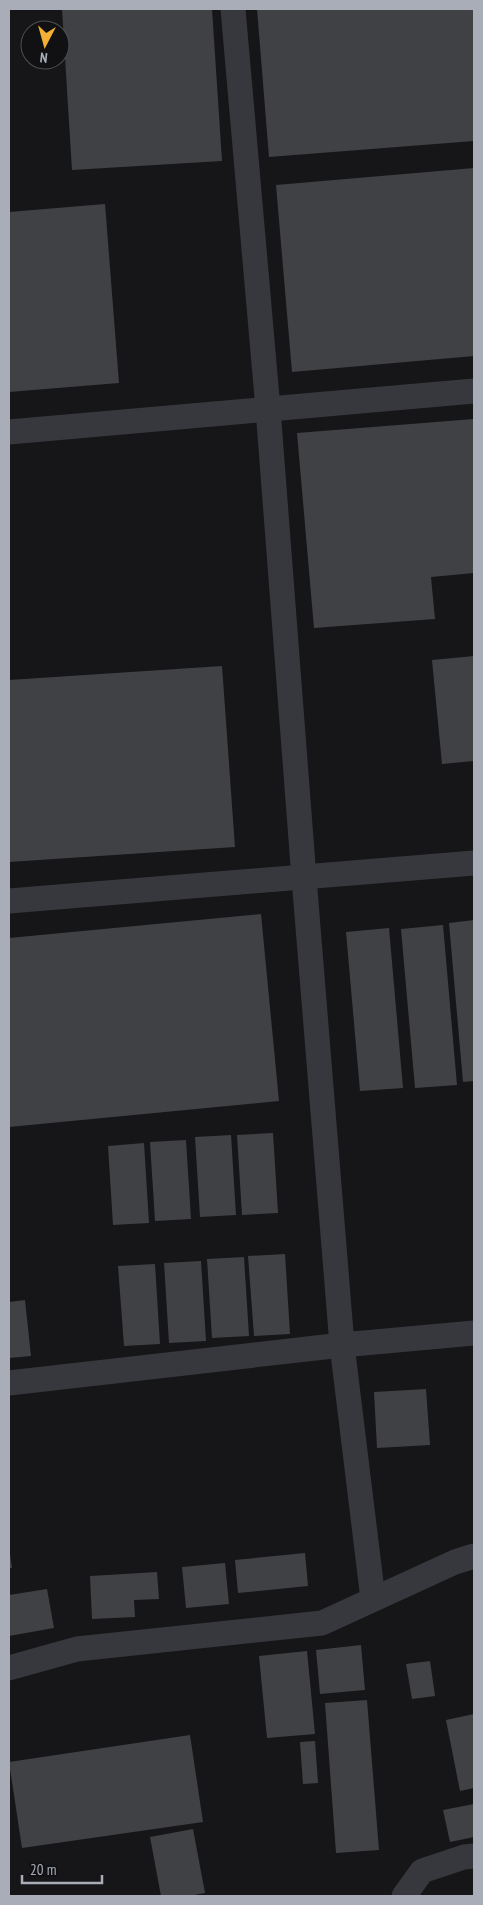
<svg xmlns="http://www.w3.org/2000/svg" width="483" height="1905" font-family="'PT Sans Narrow',sans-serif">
	<rect width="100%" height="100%" fill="#161618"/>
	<g fill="#404145">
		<path d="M 62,9 L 212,9 L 222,161 L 72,170 Z"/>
		<path d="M 257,9 L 474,9 L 474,141 L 269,157 Z"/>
		<path d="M 474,168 L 474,356 L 292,372 L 276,185 Z"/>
		<path d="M 105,204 L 119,383 L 9,392 L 9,212 Z"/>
		<path d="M 474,419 L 474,573 L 431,577 L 435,619 L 314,628 L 297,433 Z"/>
		<path d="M 474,656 L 474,761 L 442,764 L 432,660 Z"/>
		<path d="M 222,666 L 235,847 L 9,862 L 9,680 Z"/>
		<path d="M 261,914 L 279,1101 L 9,1127 L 9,938 Z"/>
		<path d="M 474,920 L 474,1081 L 463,1082 L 449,923 Z"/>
		<path d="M 443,925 L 457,1085 L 415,1088 L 401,929 Z"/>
		<path d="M 389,928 L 403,1088 L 360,1091 L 346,932 Z"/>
		<path d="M 273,1133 L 278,1213 L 242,1215 L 237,1135 Z"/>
		<path d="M 231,1135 L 236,1215 L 200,1217 L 195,1137 Z"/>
		<path d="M 186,1140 L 191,1219 L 155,1221 L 150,1142 Z"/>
		<path d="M 144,1143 L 149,1223 L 113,1225 L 108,1146 Z"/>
		<path d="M 285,1254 L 290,1334 L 254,1336 L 248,1256 Z"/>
		<path d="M 244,1257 L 249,1336 L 212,1338 L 207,1259 Z"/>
		<path d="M 201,1261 L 206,1341 L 169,1343 L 164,1263 Z"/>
		<path d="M 155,1264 L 160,1344 L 124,1346 L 118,1266 Z"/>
		<path d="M 25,1300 L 31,1356 L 9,1358 L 9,1302 Z"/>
		<path d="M 426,1389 L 430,1445 L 377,1448 L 374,1392 Z"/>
		<path d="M 9,1548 L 12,1568 L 9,1568 Z"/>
		<path d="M 305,1553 L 308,1586 L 238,1593 L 235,1560 Z"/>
		<path d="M 225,1563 L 229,1604 L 186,1608 L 182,1567 Z"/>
		<path d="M 157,1572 L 159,1599 L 134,1600 L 135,1617 L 92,1619 L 90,1576 Z"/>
		<path d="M 47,1589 L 54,1628 L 9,1636 L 9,1595 Z"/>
		<path d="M 361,1645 L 365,1690 L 320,1694 L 316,1650 Z"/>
		<path d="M 307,1651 L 315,1734 L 267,1738 L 259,1656 Z"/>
		<path d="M 430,1661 L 435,1696 L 412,1699 L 406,1664 Z"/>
		<path d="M 367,1700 L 379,1850 L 336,1853 L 325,1703 Z"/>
		<path d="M 474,1714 L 474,1788 L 460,1791 L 446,1720 Z"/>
		<path d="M 190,1735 L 203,1822 L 22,1848 L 9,1762 Z"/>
		<path d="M 315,1741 L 318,1783 L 303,1784 L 300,1742 Z"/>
		<path d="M 474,1804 L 474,1837 L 450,1842 L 443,1810 Z"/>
		<path d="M 193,1829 L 205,1893 L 189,1896 L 161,1896 L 150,1837 Z"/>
	</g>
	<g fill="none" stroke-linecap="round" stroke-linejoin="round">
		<g stroke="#37383d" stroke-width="25">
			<path d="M 233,9 L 268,409 L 304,878 L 342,1345 L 373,1599"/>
			<path d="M 9,432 L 474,391"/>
			<path d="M 9,901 L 474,863"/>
			<path d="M 9,1383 L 342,1345 L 474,1333"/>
			<path d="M 9,1668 L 77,1649 L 322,1623 L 455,1562 L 474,1556"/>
			<path d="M 404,1896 L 422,1871 L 464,1857 L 474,1856"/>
		</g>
	</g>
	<rect width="483" height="1905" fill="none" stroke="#a8adb8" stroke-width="20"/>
	<g transform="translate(45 45) rotate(186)"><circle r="24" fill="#111113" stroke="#4d4f55"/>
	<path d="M0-4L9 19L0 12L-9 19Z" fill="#f2b134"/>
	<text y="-8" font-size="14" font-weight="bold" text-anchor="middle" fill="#a8adb8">N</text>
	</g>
	<path d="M22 1875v8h80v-8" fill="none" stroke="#a8adb8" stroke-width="2.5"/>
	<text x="30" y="1875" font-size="15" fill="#a8adb8" stroke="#111113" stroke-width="4" paint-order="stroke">20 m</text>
</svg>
